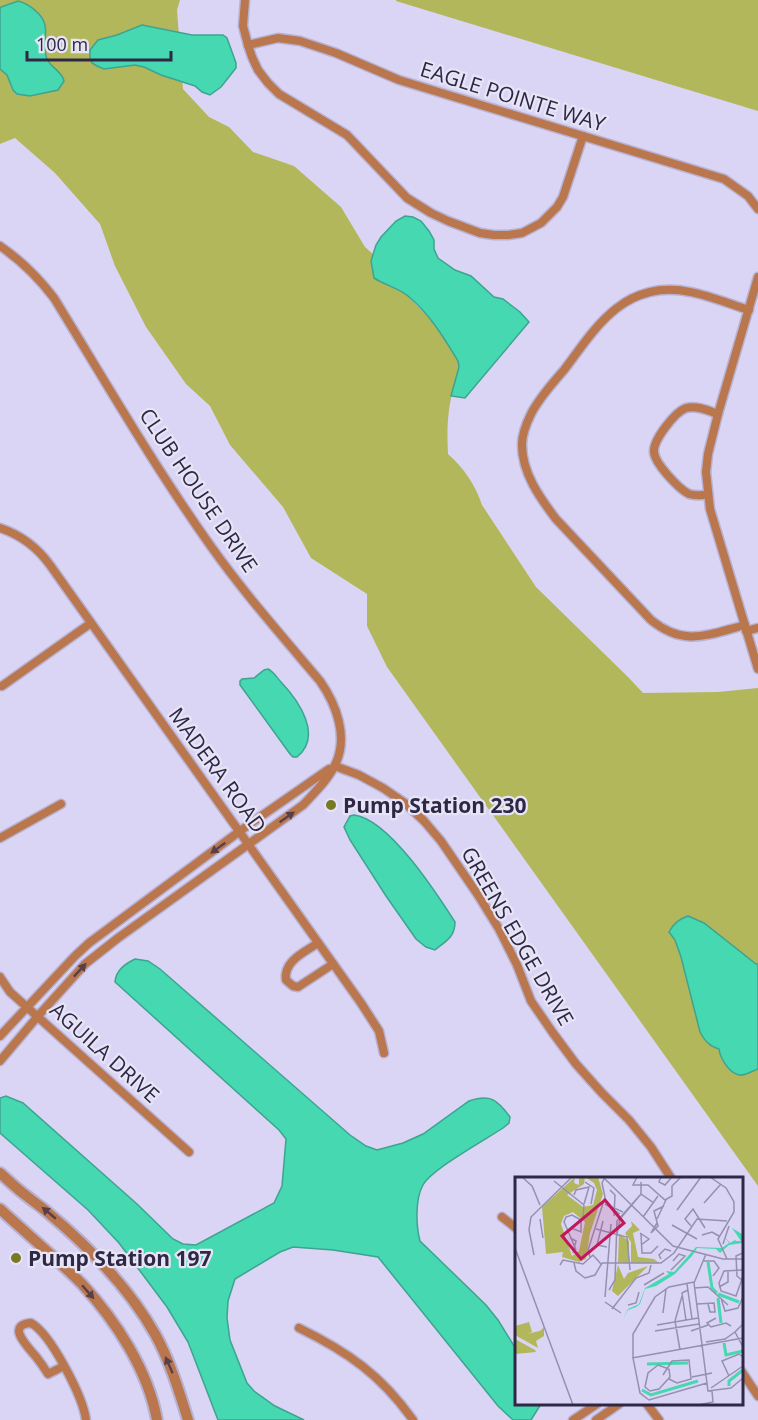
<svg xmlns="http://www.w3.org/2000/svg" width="758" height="1420" font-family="'Open Sans',sans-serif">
	<rect width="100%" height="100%" fill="#dad5f5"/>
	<g fill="#b2b75b">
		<path d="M 0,0 L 180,0 L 177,10 L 183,89 L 209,117 L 229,127 L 253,152 L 294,166 L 341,207 L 365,247 L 374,255 L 371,261 L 398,290 L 408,296 L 436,325 L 458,361 C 461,373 453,386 451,398 C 447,418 447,434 448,454 C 464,468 476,486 482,505 L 536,587 L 629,678 L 643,693 L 718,692 L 758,688 L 758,1186 L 387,667 L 367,626 L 367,594 L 311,558 L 283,507 L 230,445 L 210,406 L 186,384 L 146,327 L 115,266 L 100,224 L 55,173 L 15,138 L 0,144 Z"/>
		<path d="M 396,0 L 758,0 L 758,111 L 396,1 Z"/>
	</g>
	<g fill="#45d8b1" stroke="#3ea391" stroke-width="1.5">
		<path d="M 18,1 C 27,3 32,7 38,13 C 53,28 40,43 47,59 C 51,68 62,71 64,81 L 58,90 L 30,96 L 17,94 L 13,90 L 7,75 L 0,69 L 0,9 L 1,7 Z"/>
		<path d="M 142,25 L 192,35 L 223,35 L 227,38 L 236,63 L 236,68 L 221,87 L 210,95 L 202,92 L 195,86 L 161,75 L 144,67 L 135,65 L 104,69 L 97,66 L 92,63 L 90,58 L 90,50 L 98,40 L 117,35 Z"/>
		<path d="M 405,216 L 413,217 L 421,221 L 429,231 L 434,240 L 434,249 L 438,258 L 455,270 L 471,276 L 494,297 L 503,299 L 520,312 L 529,322 L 465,398 L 451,396 L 459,367 L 458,361 C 444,338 430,314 408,296 C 398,288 385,285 374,278 L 371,261 L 376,245 L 381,237 L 396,221 Z"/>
		<path d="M 268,669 C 274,672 277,678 281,682 C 299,701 323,736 297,757 L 293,757 L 290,754 L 240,685 L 240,681 L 242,679 L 254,678 L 264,670 Z"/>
		<path d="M 354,815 C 389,819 437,894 455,922 C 455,937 446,941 435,950 L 426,947 L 416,939 L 386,896 L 350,840 L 344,827 L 350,816 Z"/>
		<path d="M 688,916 L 704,923 L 756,964 L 758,964 L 758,1069 C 752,1071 745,1076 739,1075 C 729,1073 720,1058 719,1049 C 709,1046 705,1041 700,1032 L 681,957 L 675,940 L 669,932 C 674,923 678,920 688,916 Z"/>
		<path d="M 135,959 L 148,961 L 160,969 L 350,1135 L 366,1146 L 377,1150 L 403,1143 L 423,1134 L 469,1101 C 490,1094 497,1099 510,1117 L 509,1123 L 503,1128 C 485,1140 432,1169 423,1185 C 415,1199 416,1226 420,1241 L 486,1305 L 498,1320 L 516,1349 L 516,1404 L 541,1404 L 531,1420 L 513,1420 L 498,1406 L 378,1257 L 333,1250 L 293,1247 L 280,1252 L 235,1279 L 228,1301 L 227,1318 L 230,1340 L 247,1383 L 254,1391 L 275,1406 L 304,1420 L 218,1420 L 188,1342 L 167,1307 L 119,1243 L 88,1210 L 0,1133 L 0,1098 L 6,1096 L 23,1103 L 137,1204 L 173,1239 L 183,1244 L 196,1245 L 274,1203 L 282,1186 L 286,1139 L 279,1130 L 115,982 C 116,970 125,964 135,959 Z"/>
	</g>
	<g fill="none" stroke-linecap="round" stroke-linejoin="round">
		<g stroke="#b8b2d2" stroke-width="11">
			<g id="minor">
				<path d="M 245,0 L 243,26 L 248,45 L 252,57 L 258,70 L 268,83 L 279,94 L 347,135 L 407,198 L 431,213 L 448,221 L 480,233 L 494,235 L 508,235 L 522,233 L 541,223 L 557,207 L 563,197 L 583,136"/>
				<path d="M 248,45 L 278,38 L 300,41 L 336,53 L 399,80 L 724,179 L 748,196 L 758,209"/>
				<path d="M 0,246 C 22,261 38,277 54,298 C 105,381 154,466 210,545 C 244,593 282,636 320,681 C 336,704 349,737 335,765 C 328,780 314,793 303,805 L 118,938 L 85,964 L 38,1016 L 0,1061"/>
				<path d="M 758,277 L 718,414 L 708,454 L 706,472 L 710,509 L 758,669"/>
				<path d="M 708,495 C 702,495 695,496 689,494 C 679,489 655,464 654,452 C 653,440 675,412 686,408 C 697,405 709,411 718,414"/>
				<path d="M 0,528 C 21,535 37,547 50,565 L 361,1003 L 379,1031 L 384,1053"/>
				<path d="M 745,625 C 707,635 684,647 651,620 L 556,519 C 540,498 522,473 522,445 C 522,434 526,424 531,414 C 539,398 552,384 564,370 C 580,349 596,324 617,308 C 627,300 638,295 650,292 C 684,284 717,300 749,310"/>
				<path d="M 746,631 L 758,628"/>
				<path d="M 2,686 L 91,623"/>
				<path d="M 335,766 L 359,775 L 383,788 L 405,803 L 424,821 L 441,841 L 478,895 L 499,929 L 517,965 L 531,1001 L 553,1033 L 576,1064 L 602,1093 L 629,1120 L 651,1147 L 671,1178"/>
				<path d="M 0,838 L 61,804"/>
				<path d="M 318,943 C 305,952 283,961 286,980 L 293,986 L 298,987 L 333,964"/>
				<path d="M 0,977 L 10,992 L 189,1152"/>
				<path d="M 0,1036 L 75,956 L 89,943 L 240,831 L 329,769"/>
				<path d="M 502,1217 L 516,1228"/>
				<path d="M 299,1328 C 348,1352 381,1375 413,1420"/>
				<path d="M 64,1366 L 48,1374 C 45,1369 41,1363 37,1358 C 30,1349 4,1325 31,1323 C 51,1334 83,1397 86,1420"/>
				<path d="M 742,1372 L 758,1396"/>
				<path d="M 647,1404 L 659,1420"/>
				<path d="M 573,1420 L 597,1404"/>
				<path d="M 596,1420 L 619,1404"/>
			</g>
		</g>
		<g stroke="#b8b2d2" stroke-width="14">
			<g id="tertiary">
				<path d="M 0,1173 C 9,1181 18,1190 28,1197 C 34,1202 40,1206 46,1211 C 88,1246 128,1286 155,1334 C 170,1361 179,1391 188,1420"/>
				<path d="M 0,1209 C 27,1234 56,1258 82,1284 C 116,1321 148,1370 157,1420"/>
			</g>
		</g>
		<use href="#minor" stroke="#ba764c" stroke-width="8"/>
		<use href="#tertiary" stroke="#ba764c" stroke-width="10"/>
	</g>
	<defs><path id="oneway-solid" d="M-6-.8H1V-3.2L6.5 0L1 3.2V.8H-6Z" transform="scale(1.5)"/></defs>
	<g fill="#583f48">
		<use href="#oneway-solid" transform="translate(287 817) rotate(-35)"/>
		<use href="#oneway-solid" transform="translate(218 848) rotate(144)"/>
		<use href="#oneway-solid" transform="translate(80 970) rotate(-47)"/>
		<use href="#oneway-solid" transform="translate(49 1213) rotate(-140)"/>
		<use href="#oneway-solid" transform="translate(88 1292) rotate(49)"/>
		<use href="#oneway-solid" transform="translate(169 1365) rotate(-114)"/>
	</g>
	<g fill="#777a23" stroke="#e7e5f5" stroke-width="2">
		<circle cx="331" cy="805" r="6"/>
		<circle cx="16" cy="1258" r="6"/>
	</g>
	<g text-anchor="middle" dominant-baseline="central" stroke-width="4.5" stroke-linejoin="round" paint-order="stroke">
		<g font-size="21" fill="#2e2846" stroke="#e7e5f5">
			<text transform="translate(513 96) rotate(17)">EAGLE POINTE WAY</text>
			<text transform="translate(199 490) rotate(56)">CLUB HOUSE DRIVE</text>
			<text transform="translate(218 770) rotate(54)">MADERA ROAD</text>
			<text transform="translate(518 936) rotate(60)">GREENS EDGE DRIVE</text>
			<text transform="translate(105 1052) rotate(42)">AGUILA DRIVE</text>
		</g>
		<g font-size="21" font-weight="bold" fill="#2e2846" stroke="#e7e5f5" text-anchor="start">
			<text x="343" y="805">Pump Station 230</text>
			<text x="28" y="1258">Pump Station 197</text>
		</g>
	</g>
	<g transform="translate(515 1177)">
		<rect width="228" height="228" fill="#dad5f5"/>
		<path d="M 60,0 L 59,6 L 64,8 L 64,0 L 83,0 L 88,17 L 75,56 L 71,82 L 64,85 L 47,80 L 48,75 L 31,77 L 27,30 ZM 70,0 L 79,6 L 82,13 L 78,28 L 68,30 L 52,18 L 69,7 ZM 58,35 L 70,45 L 64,74 L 57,79 L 46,47 L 49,39 ZM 116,44 L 125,53 L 118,56 L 123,80 L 139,82 L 144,86 L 116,86 L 116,65 L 110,56 L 117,49 ZM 104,57 L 114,64 L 114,86 L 103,86 ZM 103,88 L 109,102 L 113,96 L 133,89 L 103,119 L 97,114 ZM 14,145 L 17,155 L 11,157 L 25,154 L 29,150 L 29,159 L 21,164 L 23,171 L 0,158 L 0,149 ZM 0,162 L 20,173 L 21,175 L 0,177 Z" fill="#b2b75b" fill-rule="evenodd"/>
		<path d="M 217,51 L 227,57 L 228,66 L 214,68 L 205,76 L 201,72 L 182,71 L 177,79 L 160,97 L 141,109 L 130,112 L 125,127 L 121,130 L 113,133 L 108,141 L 113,132 L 124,127 L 130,111 L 154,97 L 151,94 L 159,95 L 181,70 L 207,71 L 214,66 L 210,60 L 215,66 L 220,63 L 213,56 L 221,64 L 226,64 Z" fill="#45d8b1"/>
		<path fill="none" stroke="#45d8b1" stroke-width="3" d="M 193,85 L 197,111 L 202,116M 203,117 L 224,125M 203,121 L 206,146M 209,166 L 211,178 L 228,174M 132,187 L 173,186M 214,209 L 214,204 L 228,193M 127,213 L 136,218 L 183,204"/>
		<path fill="none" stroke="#9590af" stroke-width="1.5" d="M 7,0 L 17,9 L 25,28M 88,0 L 158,69 L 208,82 L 228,82M 122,0 L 118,8 L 133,8 L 150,23 L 157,19 L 157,9 L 166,0M 146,0 L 144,5 L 150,8 L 157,0M 195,0 L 211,11 L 219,25 L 219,35 L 203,62 L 212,82M 39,4 L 69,28M 70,5 L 79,11 L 76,27M 126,5 L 126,17 L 139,26M 95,13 L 100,18 L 99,39M 59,18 L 61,13 L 74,10 L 69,27M 189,26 L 206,7M 162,33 L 186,0M 105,37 L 90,27 L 108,35M 128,40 L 143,19M 25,42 L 28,61M 142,42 L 151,23M 88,44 L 82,68 L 92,70M 142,46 L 136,56 L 143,49 L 139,34 L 149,29M 157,48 L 182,62M 176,49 L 170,42 L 178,32 L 190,51M 56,51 L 66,55 L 66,44M 81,52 L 112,60 L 115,93M 53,54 L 49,45 L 51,40 L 57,38 L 66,43M 125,56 L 134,62 L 126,68M 126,57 L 127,76 L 136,76 L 143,69M 187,58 L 197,55 L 204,59M 55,61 L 61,64 L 58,76M 208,67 L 214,49M 0,71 L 58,228M 61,73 L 53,54 L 68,41 L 69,28M 228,76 L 221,79 L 222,99 L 228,104M 191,77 L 179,106 L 193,214 L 216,211 L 228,201M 19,78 L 14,53 L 16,40 L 57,0M 75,80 L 73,73 L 90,20 L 87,6 L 90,0M 146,82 L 144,78 L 150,72 L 156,74M 189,84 L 199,84 L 204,91 L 198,99M 59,86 L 61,94 L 70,101 L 80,98 L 87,86M 87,86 L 146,86 L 159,76 L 182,42 L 212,44M 45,88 L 48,83 L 68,87 L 78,78 L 86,87M 156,93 L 170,79 L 164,77 L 158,84M 228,99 L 221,119 L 206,114 L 204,106 L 209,94 L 228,93M 179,105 L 154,110 L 140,120 L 118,157 L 118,181 L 125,216 L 134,223 L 192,206M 172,107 L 177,142M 129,108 L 149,96M 204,110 L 213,105 L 213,94M 179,111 L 193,110 L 213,128M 94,113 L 100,103 L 102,44 L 126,17 L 105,42 L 102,57M 90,120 L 96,47M 206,121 L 210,134 L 223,131 L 228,120M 90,125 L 106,136M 182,127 L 199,126 L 200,135 L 195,135 L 193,127M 113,128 L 121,126 L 124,115M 97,132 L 121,101 L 134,96 L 136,88M 148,136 L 151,112M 201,141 L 192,146 L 196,150 L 211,146 L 216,149M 171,143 L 167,116 L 173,113M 142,148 L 183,141M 227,148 L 220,155 L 228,170M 140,154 L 184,147M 176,154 L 193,148M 191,165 L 210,162 L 220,155M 165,173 L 160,144 L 167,119M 117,181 L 228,161M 143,188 L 154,192 L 155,200 L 144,212 L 135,214 L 130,210 L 133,196 ZM 148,198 L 157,184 L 174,183 L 176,202 L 162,206 L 154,202M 214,199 L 207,184 L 224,177 L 228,180M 177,200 L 197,196M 196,211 L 228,189M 183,228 L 198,225 L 197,214"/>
		<path fill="#c2185b" fill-opacity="0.15" stroke="#c2185b" stroke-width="3" d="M 90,23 L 109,46 L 66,82 L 47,59 Z"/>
		<rect width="228" height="228" fill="none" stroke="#2e2846" stroke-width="3"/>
	</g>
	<path d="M27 51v9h144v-9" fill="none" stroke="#2e2846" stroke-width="3"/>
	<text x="36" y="51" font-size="18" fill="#2e2846" stroke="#e7e5f5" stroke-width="4.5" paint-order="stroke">100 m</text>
</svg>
